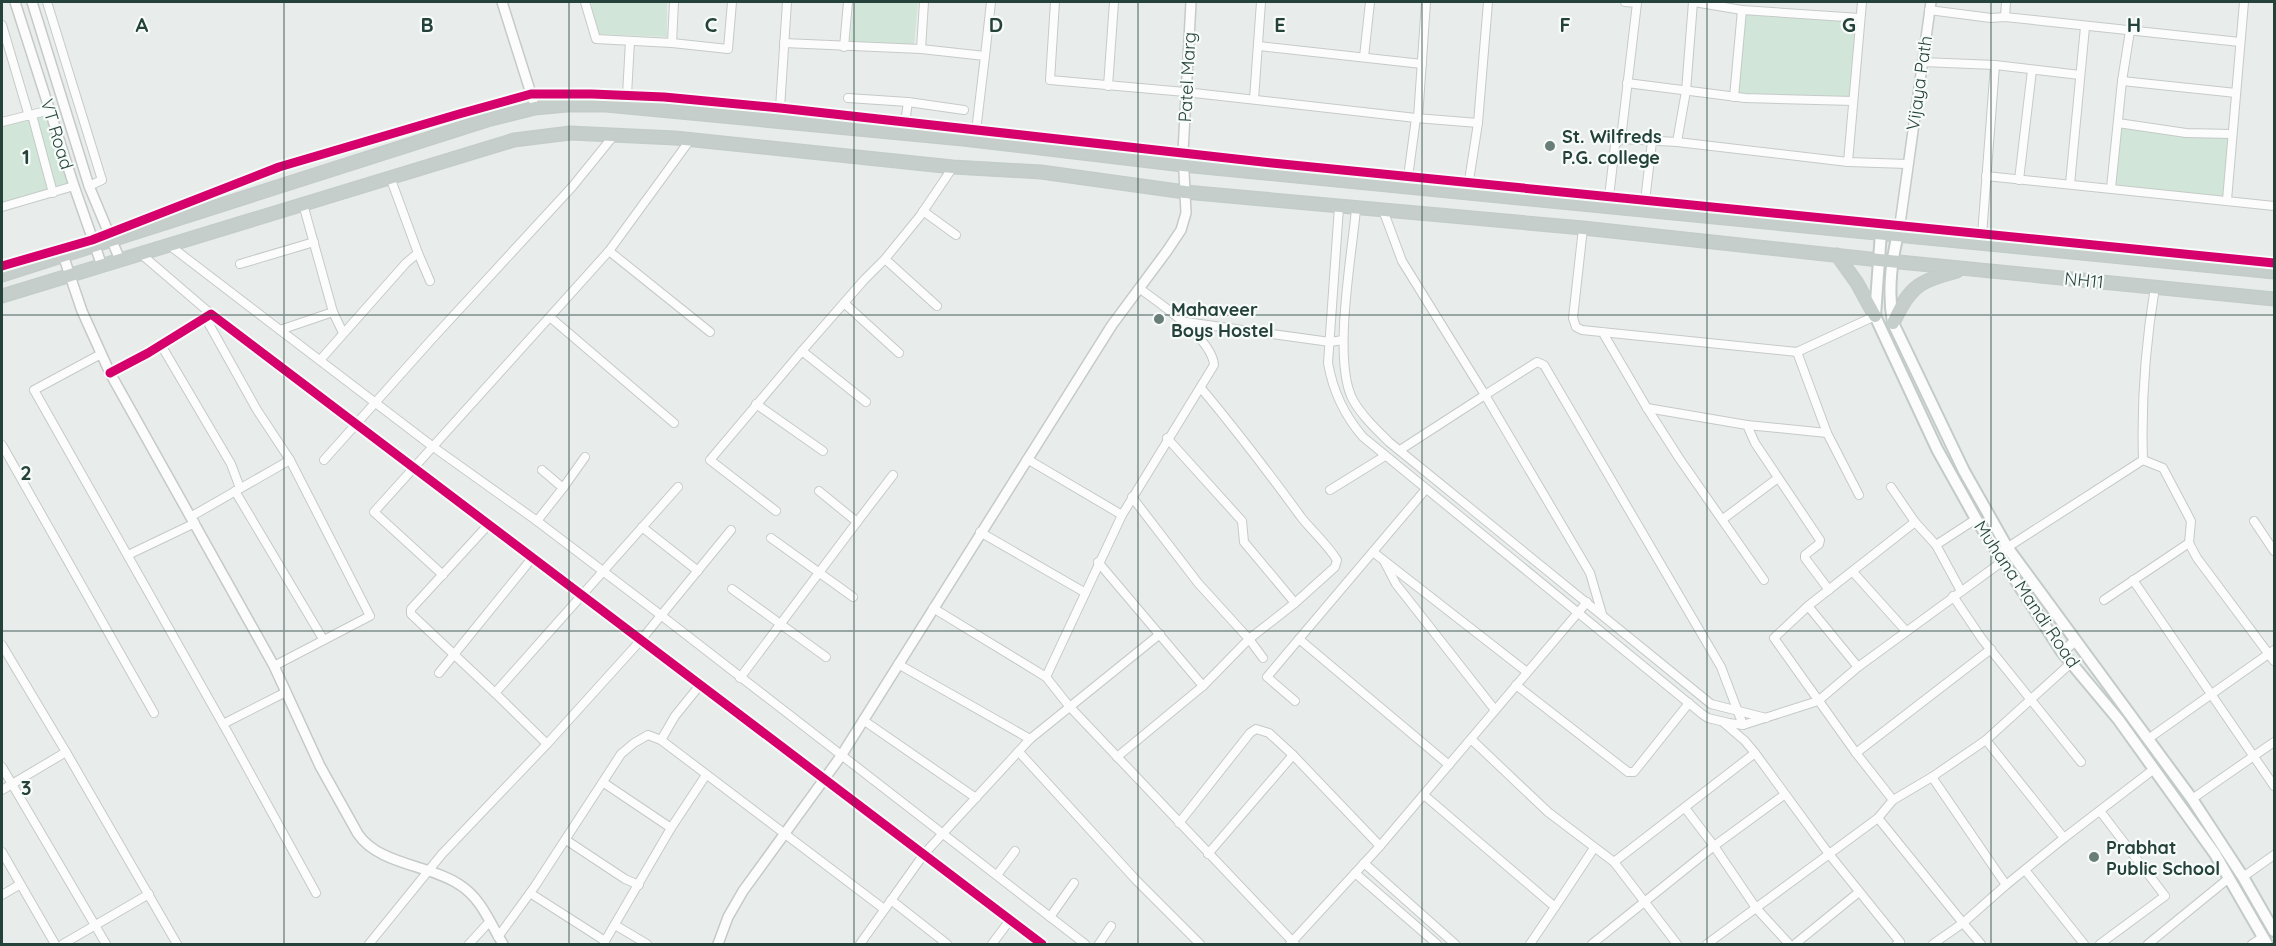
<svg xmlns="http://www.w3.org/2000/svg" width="2276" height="946" font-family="Quicksand,sans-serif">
	<rect width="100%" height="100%" fill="#e8edeb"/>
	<g fill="#d1e6d8">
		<path d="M 591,2 L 667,2 L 667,37 L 597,34 Z"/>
		<path d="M 854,2 L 918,2 L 914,47 L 850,43 Z"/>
		<path d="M 1742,10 L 1860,18 L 1853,101 L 1734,97 Z"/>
		<path d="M 50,110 L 74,186 L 2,207 L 2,122 Z"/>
		<path d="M 2118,123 L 2232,134 L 2227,200 L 2111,188 Z"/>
	</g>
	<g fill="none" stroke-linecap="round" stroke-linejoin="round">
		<g stroke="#c5cac8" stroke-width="10">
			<g id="minor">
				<path d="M 47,2 L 102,180 L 89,186"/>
				<path d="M 585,2 L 596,39 L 672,43 L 728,49 L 732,2"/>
				<path d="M 1055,2 L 1050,80 L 1185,92 L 1416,118 L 1478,123"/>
				<path d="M 1694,2 L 1742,10 L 1860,18"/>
				<path d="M 1929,10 L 1991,18 L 2005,17 L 2240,42"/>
				<path d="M 2005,17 L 2006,2"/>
				<path d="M 2,25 L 29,116"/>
				<path d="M 672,43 L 674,2"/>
				<path d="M 784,43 L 921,49 L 985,56 L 976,131"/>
				<path d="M 1259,46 L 1422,64"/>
				<path d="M 844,47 L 848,2"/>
				<path d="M 921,49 L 924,2"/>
				<path d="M 985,56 L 991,2"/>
				<path d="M 1364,57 L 1370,2"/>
				<path d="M 1922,62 L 1995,65 L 2080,75"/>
				<path d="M 2122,81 L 2236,93"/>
				<path d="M 1627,83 L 1745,98 L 1853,101"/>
				<path d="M 1108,86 L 1114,2"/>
				<path d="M 627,95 L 630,41"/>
				<path d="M 1734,97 L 1742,10"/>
				<path d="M 848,98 L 908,102 L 905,123"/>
				<path d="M 1254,99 L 1261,2"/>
				<path d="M 908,102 L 964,110"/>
				<path d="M 780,108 L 787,2"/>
				<path d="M 32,115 L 53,193"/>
				<path d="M 1418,118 L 1426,2"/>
				<path d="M 2,122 L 50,110"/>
				<path d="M 2118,123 L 2186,133 L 2232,134"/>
				<path d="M 1621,139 L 1677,142 L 1848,162 L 1907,164"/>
				<path d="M 1677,142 L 1686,91 L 1693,2"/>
				<path d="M 1848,162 L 1862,2"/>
				<path d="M 1986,176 L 2274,206"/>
				<path d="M 1408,177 L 1416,118"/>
				<path d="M 2019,180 L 2032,70"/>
				<path d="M 2070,184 L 2085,27"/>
				<path d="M 1468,187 L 1478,123 L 1488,2"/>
				<path d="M 2111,188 L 2122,81 L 2130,31"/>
				<path d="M 1609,197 L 1615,145 L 1621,139 L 1637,3 L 1625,2"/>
				<path d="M 2227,200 L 2244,2"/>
				<path d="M 1645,201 L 1652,142"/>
				<path d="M 303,204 L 333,312 L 343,333"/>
				<path d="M 2,207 L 74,186"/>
				<path d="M 1339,207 L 1328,363 C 1333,392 1344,415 1363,437 L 1702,714 L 1708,718 L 1729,723 L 1743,725 L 1818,701 L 1858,667 L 2003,561"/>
				<path d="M 1356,209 C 1352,255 1332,361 1353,400 C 1362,416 1376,429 1389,442 L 1711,704 L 1766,718"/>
				<path d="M 1383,210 L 1402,261 L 1485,395 L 1400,450"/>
				<path d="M 923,211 L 956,235"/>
				<path d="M 1583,228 L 1573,318 L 1576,327 L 1582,330 L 1797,352 L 1875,316"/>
				<path d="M 1982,235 L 1995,65"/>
				<path d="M 169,245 L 280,330"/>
				<path d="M 609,251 L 710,332"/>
				<path d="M 418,253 L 430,281"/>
				<path d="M 141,254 L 211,314"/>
				<path d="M 885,259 L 937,306"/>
				<path d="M 240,264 L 314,242"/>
				<path d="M 2155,287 C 2145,347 2141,399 2143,460 L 2163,468 L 2191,521 L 2189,543 L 2197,558 L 2274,661"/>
				<path d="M 844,303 L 899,353"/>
				<path d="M 333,312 L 280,330 L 432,446 L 537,521 L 662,616 L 1085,944"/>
				<path d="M 205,317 L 257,410 L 290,460 L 370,616 L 274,666"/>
				<path d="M 551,318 L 674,423"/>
				<path d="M 1186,322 L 1330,342 L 1343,340"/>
				<path d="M 1603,333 L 1647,408 L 1679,458 L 1764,580"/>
				<path d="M 161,345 L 231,464 L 240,488"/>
				<path d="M 802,351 L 866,402"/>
				<path d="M 1797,352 L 1827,433 L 1859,495"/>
				<path d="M 101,354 L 34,390 L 228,733 L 316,893"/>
				<path d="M 321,359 L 406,263 L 418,253 L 390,177"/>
				<path d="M 110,373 L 148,353 L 211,314 L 1042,944"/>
				<path d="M 1201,388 C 1236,430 1269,473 1301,517 C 1313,532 1327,544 1337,560 L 1335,567 L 1295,603 L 1249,639 L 1263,658"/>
				<path d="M 756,404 L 823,451"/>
				<path d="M 1647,408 L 1747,425 L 1755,443 L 1820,540 L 1819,544 L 1805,555 L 1805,558 L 1829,590"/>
				<path d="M 1747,425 L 1827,433"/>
				<path d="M 1167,438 L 1242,521 L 1244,542 L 1295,603"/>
				<path d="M 2,445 L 154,713"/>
				<path d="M 1027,459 L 1122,515"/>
				<path d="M 324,460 L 432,339 L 572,187 L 615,134"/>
				<path d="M 1891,487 L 1915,522 L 1936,545 L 1961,591"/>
				<path d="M 563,488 L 585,457"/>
				<path d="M 1330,490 L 1385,456"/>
				<path d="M 235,491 L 323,639"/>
				<path d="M 1132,497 L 1198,583 L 1249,639 L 1203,686"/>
				<path d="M 776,511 L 710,460 L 802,351 L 864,280 L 885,259 L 920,216 L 953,167"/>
				<path d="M 192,516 L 290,460"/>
				<path d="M 1723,519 L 1778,478"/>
				<path d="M 537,521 L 563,488 L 542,470"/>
				<path d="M 2254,521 L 2274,551"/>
				<path d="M 857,522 L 893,475"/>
				<path d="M 489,524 L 411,609 L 411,614 L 495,693"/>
				<path d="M 642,527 L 698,571"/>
				<path d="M 980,532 L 1084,592"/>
				<path d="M 771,538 L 853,597"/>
				<path d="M 1936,545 L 1976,519"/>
				<path d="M 2005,549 L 2143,460"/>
				<path d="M 1373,552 L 1527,672"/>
				<path d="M 128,555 L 195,523"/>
				<path d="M 1098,562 L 1203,686 L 1117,757"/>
				<path d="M 1385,563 L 1396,584 L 1495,710"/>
				<path d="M 1853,572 L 1906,631"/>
				<path d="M 443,575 L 374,512 L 609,251 L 690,140"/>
				<path d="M 2133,580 L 2274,786"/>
				<path d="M 732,589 L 826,657"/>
				<path d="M 1953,596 L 1982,639 L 2081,762"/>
				<path d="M 2104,600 L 2189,543"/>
				<path d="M 1808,606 L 1858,667"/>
				<path d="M 933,608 L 1046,677 L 1069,706 L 1295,944"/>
				<path d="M 1602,614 L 1590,573 L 1485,395 L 1537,362 L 1544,365 L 1721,667 L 1743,725"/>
				<path d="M 1299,639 L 1426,489"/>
				<path d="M 2,645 L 66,752 L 177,944"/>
				<path d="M 898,664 L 1030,739"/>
				<path d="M 439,673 L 533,557"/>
				<path d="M 1046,677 L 1122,515 L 1214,365 C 1212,338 1159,303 1139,288"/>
				<path d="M 740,678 L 857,522 L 819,491"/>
				<path d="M 1516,685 L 1628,772 L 1634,772 L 1689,703"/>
				<path d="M 1295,701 L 1267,677 L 1299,639 L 1449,765"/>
				<path d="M 863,720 L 976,798"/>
				<path d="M 1724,723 L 1745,741 L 1755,753"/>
				<path d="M 223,724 L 286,692"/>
				<path d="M 1471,739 L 1548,812 L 1614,862 L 1677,944"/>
				<path d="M 2148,739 L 2274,650"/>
				<path d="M 661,740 L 675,716 L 700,685"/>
				<path d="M 1986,740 L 2064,838 L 2006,885"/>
				<path d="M 547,744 L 495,693 L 678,487"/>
				<path d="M 1019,752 L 1136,880 L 1200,944"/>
				<path d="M 1856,753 L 1991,649"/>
				<path d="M 2,767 L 106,944"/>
				<path d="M 1932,777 L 2006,885 L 1963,923 L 1981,944"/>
				<path d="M 604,783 L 671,828 L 605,941"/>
				<path d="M 2,790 L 66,752"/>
				<path d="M 1424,795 L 1555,907 L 1594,848"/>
				<path d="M 2192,799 L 2274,742"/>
				<path d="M 1893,800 L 1856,753 L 1774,638 L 1808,606 L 1915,522"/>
				<path d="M 1685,808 L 1714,846 L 1756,908 L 1789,944"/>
				<path d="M 1878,818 L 1963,923 L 1933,944"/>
				<path d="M 1179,823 L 1250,733 L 1256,729 L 1269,733 L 1293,755 L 1380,846"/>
				<path d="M 671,828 L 706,775"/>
				<path d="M 2064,838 L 2154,769"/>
				<path d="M 566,840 L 625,879 L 639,885"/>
				<path d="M 2,852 L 55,944"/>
				<path d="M 1208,854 L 1293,755"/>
				<path d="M 1614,862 L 1755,753 L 1829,854 L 1900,942 L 1897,944"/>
				<path d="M 1364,863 L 1455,944"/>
				<path d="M 2025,870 L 2084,944"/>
				<path d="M 1355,873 L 1437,944"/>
				<path d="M 997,875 L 1015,851"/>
				<path d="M 2243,877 L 2274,855"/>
				<path d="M 530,893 L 605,941 L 604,944"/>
				<path d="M 2,895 L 19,885"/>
				<path d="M 891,900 L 947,944"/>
				<path d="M 1050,917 L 1074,883"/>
				<path d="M 615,925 L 647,944"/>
				<path d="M 498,937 L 535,886 L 621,754 L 634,743 L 648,735 L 661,740 L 884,909"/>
				<path d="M 63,944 L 149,894"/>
				<path d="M 369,944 L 442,854 L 547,744 L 641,640 L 731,530"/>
				<path d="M 469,944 L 490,921"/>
				<path d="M 860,944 L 924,854 L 1030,739 L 1160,634"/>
				<path d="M 992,944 L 1010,920"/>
				<path d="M 1099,944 L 1111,926"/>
				<path d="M 1290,944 L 1380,846 L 1587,602"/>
				<path d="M 1530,944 L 1555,907"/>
				<path d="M 1592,944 L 1714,846 L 1784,795"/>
				<path d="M 1707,944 L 1878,818 L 1893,800 L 1932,777 L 1986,740 L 2071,663"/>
				<path d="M 1795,944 L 1859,892"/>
				<path d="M 2100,944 L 2165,896 L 2100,811"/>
				<path d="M 2148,944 L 2229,878"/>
				<path d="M 2252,944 L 2263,937"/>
			</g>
		</g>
		<g stroke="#c5cac8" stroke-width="12">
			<g id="tertiary">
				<path d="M 15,2 L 74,186 L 102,266"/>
				<path d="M 32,2 L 89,186 L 120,260"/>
				<path d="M 502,2 L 533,100"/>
				<path d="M 1899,231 L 1931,2"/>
				<path d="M 63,255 L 82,311 L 110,373 L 274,666 L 320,766 L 358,834 C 379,865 431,865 460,885 C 482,899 490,924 503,944"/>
				<path d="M 2,266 L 92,240 L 279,167 L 459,114 L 531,94 L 592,94 L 664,97 L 780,108 L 1272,163 L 2274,263"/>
				<path d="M 2062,652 L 2075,641"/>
				<path d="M 718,944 L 728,917 L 743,891 L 841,756 L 1112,325 L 1167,251 L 1181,230 L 1186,213 L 1183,152 L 1191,2"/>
			</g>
		</g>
		<g stroke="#c3cbc8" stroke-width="14">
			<g id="secondary">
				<path d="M 1881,232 L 1875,316 L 1937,449 L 1976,519 L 2062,652 L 2118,719 L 2215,854 L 2267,944"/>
				<path d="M 1898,234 C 1891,262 1888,294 1893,323 L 1964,471 L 2007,547 L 2192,799 L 2243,877 L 2274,931"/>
			</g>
		</g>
		<g stroke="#c3ccc9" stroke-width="15">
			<g id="trunk">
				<path d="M 1837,255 L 1857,283 L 1875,316"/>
				<path d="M 2,275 L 487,120 L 535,108 L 567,105 L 606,105 L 963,139 L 1183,165 L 2274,272"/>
				<path d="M 2,296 L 514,140 L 570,133 L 675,138 L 953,167 L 1041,172 L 1185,192 L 1583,228 L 1879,260 L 2274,299"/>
				<path d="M 1893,323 C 1910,286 1918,282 1957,271"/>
			</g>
		</g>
		<use href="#minor" stroke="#fcfcfc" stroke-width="8"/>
		<use href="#tertiary" stroke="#fcfcfc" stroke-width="9"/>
		<use href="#secondary" stroke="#fcfcfc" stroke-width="10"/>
		<use href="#trunk" stroke="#c6cecc" stroke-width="12"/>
		<g stroke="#f7fbf9" stroke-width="13">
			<g id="cycleway">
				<path d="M 2,266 L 92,240 L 279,167 L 459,114 L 531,94 L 592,94 L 664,97 L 780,108 L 1272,163 L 2274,263"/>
				<path d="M 110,373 L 148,353 L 211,314 L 1042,944"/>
			</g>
		</g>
		<use href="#cycleway" stroke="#d6006c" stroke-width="9"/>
	</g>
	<path fill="none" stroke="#24423a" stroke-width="1.5" stroke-opacity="0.55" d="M 284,2 L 284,944M 569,2 L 569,944M 854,2 L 854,944M 1138,2 L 1138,944M 1422,2 L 1422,944M 1707,2 L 1707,944M 1991,2 L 1991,944M 2,315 L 2274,315M 2,631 L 2274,631"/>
	<g fill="#697e78" stroke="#f7fbf9" stroke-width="2">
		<circle cx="1550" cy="146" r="6"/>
		<circle cx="1159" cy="319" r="6"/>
		<circle cx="2094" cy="857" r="6"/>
	</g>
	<g text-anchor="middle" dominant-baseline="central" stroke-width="4.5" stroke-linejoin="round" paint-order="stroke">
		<g font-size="18" fill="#24423a" stroke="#f7fbf9">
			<text transform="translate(1187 77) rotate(-87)">Patel Marg</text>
			<text transform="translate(1919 83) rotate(-82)">Vijaya Path</text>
			<text transform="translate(57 134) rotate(73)">VT Road</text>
			<text transform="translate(2084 280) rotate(6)">NH11</text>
			<text transform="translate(2027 594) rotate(56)">Muhana Mandi Road</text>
		</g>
		<g font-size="18" font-weight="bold" fill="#24423a" stroke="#f7fbf9" text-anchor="start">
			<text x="1562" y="136">St. Wilfreds<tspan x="1562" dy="21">P.G. college</tspan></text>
			<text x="1171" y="309">Mahaveer<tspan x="1171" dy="21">Boys Hostel</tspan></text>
			<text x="2106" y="847">Prabhat<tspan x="2106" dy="21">Public School</tspan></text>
		</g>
	</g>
	<g font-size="20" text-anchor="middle" font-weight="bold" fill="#24423a" stroke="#f7fbf9" stroke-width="4.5" stroke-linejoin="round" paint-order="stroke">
		<text x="142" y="32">A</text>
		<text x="427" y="32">B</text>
		<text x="711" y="32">C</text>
		<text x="996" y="32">D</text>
		<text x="1280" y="32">E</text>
		<text x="1565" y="32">F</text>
		<text x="1849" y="32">G</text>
		<text x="2134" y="32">H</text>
		<text x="26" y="164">1</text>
		<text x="26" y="480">2</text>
		<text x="26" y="795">3</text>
	</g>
	<rect width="2276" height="946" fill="none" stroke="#24423a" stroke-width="6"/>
</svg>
